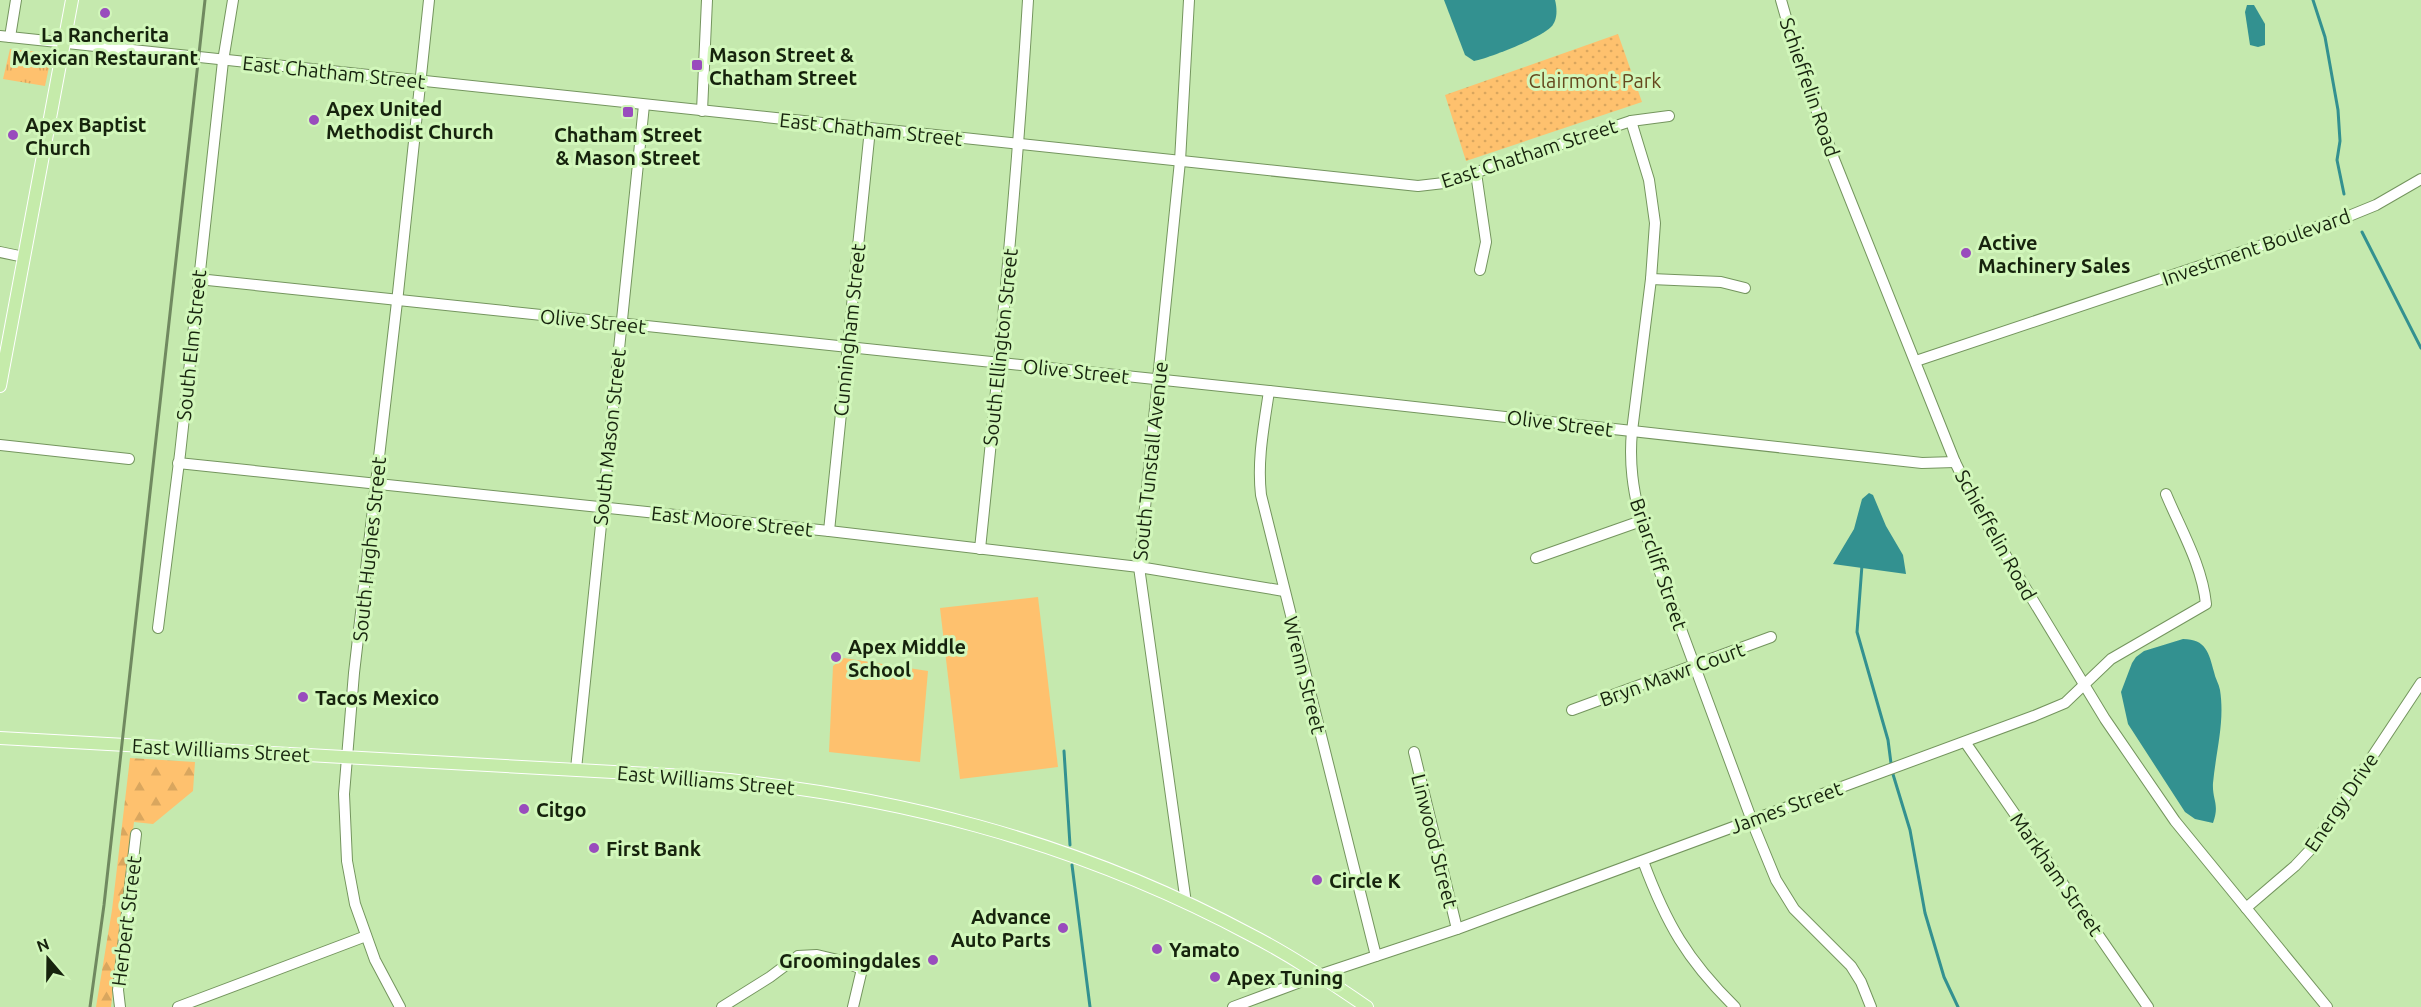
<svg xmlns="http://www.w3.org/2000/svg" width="2421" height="1007" font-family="Ubuntu,sans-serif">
	<defs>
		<pattern id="grass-tufts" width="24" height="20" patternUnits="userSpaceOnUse" patternTransform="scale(1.5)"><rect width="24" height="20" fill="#fec16e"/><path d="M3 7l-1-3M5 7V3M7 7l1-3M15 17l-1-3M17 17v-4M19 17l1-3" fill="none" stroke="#d9a65e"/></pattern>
		<pattern id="forest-firs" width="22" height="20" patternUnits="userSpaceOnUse" patternTransform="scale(1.5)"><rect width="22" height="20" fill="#fec16e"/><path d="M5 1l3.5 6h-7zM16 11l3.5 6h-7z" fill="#d9a65e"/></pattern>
		<pattern id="park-dots" width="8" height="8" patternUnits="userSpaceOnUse" patternTransform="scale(1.5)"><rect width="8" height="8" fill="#fec16e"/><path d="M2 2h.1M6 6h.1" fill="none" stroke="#d9a65e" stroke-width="1.8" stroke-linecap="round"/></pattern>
	</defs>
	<rect width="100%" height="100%" fill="#c5e9ae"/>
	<path fill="url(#grass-tufts)" d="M 10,49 L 52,53 L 45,86 L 3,79 Z"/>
	<path fill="url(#forest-firs)" d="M 130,758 L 195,762 L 193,791 L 153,824 L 134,822 L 111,1007 L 96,1007 L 112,910 Z"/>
	<path fill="url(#park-dots)" d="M 1618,34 L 1642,102 L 1466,161 L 1445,95 Z"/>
	<g fill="#fec16e">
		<path d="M 1038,597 L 1058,767 L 960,779 L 940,608 Z"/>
		<path d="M 844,658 L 928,671 L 920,762 L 829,752 L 833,666 Z"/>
	</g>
	<g fill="#339190">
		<path d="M 1444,0 L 1555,0 C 1557,8 1558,20 1551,27 C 1540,38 1490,58 1474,61 L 1465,55 Z"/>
		<path d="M 2247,5 L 2254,5 L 2265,24 L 2265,45 L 2258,47 L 2250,45 L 2245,12 Z"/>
		<path d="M 1869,493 L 1873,495 L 1886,526 L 1903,555 L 1906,574 L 1833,564 L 1854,529 L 1862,499 Z"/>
		<path d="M 2183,639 C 2206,639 2209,653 2214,672 C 2215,678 2219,684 2220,690 C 2225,722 2216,751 2213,783 C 2212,800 2220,804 2213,823 L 2195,819 L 2185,812 L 2128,724 L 2121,692 L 2132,663 L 2136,657 L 2144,651 Z"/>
	</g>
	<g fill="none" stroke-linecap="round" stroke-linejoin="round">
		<g stroke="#339190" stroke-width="3">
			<path d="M 2313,0 L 2325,37 L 2338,110 L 2340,141 L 2337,160 L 2344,194"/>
			<path d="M 2362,232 L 2421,348"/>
			<path d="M 1862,565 L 1857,632 L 1888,740 L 1892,771 L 1910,830 L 1925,913 L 1944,977 L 1958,1007"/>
			<path d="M 1064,751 L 1070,845"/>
			<path d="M 1072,865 L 1090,1007"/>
		</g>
		<g stroke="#74955e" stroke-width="12">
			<g id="minor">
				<path d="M 1781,0 L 1797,56 L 1834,159 L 1955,462 L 1980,513 L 2105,719 L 2175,821 L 2327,1007"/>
				<path d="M 0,36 L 1418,186 L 1444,183 L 1631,121 L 1669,116"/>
				<path d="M 10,37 L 16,0"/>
				<path d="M 702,111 L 707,0"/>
				<path d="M 1631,121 L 1649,180 L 1655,223 L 1651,279 L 1632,431 C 1629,463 1633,490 1641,521 L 1755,829 L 1776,880 L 1794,909 L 1851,966 L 1861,982 L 1871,1007"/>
				<path d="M 1476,173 L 1486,242 L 1480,270"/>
				<path d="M 0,252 L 24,257"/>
				<path d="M 198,279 L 1269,391 L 1922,463 L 1955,462"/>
				<path d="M 1651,279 L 1721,282 L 1745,288"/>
				<path d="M 1916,361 L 2349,216 L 2376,205 L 2421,179"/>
				<path d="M 1269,391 C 1264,426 1257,459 1261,495 L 1376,956"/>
				<path d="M 0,445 L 129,459"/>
				<path d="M 178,463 L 829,531 L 1139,567 L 1284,591"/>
				<path d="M 829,531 L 870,129"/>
				<path d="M 980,549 C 999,366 1017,183 1028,0"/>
				<path d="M 1536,558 L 1641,521"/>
				<path d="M 158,628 L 180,454 L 223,61 L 233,0"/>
				<path d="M 1572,710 L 1771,637"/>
				<path d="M 1965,742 L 2148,1007"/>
				<path d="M 1414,752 L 1457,929"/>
				<path d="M 576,769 L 644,105"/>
				<path d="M 1643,861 C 1666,923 1687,960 1735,1007"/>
				<path d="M 1186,903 L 1139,567 L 1180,161 L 1189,0"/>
				<path d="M 2246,908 L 2295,866 L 2311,849 L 2421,683"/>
				<path d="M 120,1007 L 118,990 L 136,834"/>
				<path d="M 178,1007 L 366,936"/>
				<path d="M 400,1007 L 375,960 L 355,904 L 347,861 L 344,794 L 354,673 L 398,293 L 429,0"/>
				<path d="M 722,1007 L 770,977 L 798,956 L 817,955 L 838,960 L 862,969 L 853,1007"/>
				<path d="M 1233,1007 L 1319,975 L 1457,929 L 2034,716 L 2065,703 L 2111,659 L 2206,604 C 2202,565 2181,530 2166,494"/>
			</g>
		</g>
		<g stroke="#fff" stroke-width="14">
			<g id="major">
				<path d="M 0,386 L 72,0"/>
				<path d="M 0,738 L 686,776 C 886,792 1074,840 1251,935 C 1292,956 1330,982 1367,1007"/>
			</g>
		</g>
		<use href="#minor" stroke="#fff" stroke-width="10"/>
		<use href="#major" stroke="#c5ebaa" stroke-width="12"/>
		<path stroke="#708960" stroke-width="3" d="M 90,1007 L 104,905 L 205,0"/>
	</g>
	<g fill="#994cbd" stroke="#d2f7bb" stroke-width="2">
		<circle cx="105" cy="13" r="6"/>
		<rect x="691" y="59" width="12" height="12" rx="3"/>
		<rect x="622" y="106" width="12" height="12" rx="3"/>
		<circle cx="314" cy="120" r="6"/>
		<circle cx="13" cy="135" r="6"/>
		<circle cx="1966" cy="253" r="6"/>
		<circle cx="836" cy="657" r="6"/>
		<circle cx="303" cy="697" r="6"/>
		<circle cx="524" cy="809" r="6"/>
		<circle cx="594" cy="848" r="6"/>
		<circle cx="1317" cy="880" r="6"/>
		<circle cx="1063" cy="928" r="6"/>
		<circle cx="1157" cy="949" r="6"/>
		<circle cx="933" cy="960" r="6"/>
		<circle cx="1215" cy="977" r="6"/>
	</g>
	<g text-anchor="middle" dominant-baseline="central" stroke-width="6" stroke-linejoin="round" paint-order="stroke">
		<g font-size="20" font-weight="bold" fill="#16230d" stroke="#d2f7bb" text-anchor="start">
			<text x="105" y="34" text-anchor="middle">La Rancherita<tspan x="105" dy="23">Mexican Restaurant</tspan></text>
			<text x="709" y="54">Mason Street &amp;<tspan x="709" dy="23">Chatham Street</tspan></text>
			<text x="326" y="108">Apex United<tspan x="326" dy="23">Methodist Church</tspan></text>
			<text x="25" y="124">Apex Baptist<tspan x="25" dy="23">Church</tspan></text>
			<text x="628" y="134" text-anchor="middle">Chatham Street<tspan x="628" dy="23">&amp; Mason Street</tspan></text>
			<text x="1978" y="242">Active<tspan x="1978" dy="23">Machinery Sales</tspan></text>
			<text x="848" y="646">Apex Middle<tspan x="848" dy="23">School</tspan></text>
			<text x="315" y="697">Tacos Mexico</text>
			<text x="536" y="809">Citgo</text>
			<text x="606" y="848">First Bank</text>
			<text x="1329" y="880">Circle K</text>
			<text x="1051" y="916" text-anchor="end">Advance<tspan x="1051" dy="23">Auto Parts</tspan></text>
			<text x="1169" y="949">Yamato</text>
			<text x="921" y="960" text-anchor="end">Groomingdales</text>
			<text x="1227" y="977">Apex Tuning</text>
		</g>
		<g font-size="20" fill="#16230d" stroke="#d2f7bb">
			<text transform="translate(334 72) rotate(6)">East Chatham Street</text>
			<text transform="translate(1810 87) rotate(71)">Schieffelin Road</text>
			<text transform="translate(871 129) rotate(6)">East Chatham Street</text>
			<text transform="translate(1529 153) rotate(-18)">East Chatham Street</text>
			<text transform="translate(2256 247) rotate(-19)">Investment Boulevard</text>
			<text transform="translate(593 321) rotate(6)">Olive Street</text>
			<text transform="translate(849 330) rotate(-84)">Cunningham Street</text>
			<text transform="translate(191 345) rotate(-84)">South Elm Street</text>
			<text transform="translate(1000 347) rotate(-84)">South Ellington Street</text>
			<text transform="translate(1076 371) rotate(6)">Olive Street</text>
			<text transform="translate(1560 423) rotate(7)">Olive Street</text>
			<text transform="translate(609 437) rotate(-84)">South Mason Street</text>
			<text transform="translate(1150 461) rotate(-84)">South Tunstall Avenue</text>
			<text transform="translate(732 521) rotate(6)">East Moore Street</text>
			<text transform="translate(1996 535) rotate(61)">Schieffelin Road</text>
			<text transform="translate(369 549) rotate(-84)">South Hughes Street</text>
			<text transform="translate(1659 564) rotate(71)">Briarcliff Street</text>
			<text transform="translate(1672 674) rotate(-20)">Bryn Mawr Court</text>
			<text transform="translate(1305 675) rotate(76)">Wrenn Street</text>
			<text transform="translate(221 750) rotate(3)">East Williams Street</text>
			<text transform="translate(706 780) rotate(5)">East Williams Street</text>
			<text transform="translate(2341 802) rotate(-56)">Energy Drive</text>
			<text transform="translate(1786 807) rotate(-20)">James Street</text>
			<text transform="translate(1435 841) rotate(76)">Linwood Street</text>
			<text transform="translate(2057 874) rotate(55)">Markham Street</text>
			<text transform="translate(126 921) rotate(-83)">Herbert Street</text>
		</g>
		<g font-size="20" fill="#65481e" stroke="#d2f7bb">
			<text x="1595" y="80">Clairmont Park</text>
		</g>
	</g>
	<g transform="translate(48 959) rotate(340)" stroke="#d2f7bb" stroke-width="4.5" paint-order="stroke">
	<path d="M0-4.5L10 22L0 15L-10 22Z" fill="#16230d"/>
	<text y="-9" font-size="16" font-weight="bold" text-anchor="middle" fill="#16230d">N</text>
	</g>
</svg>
